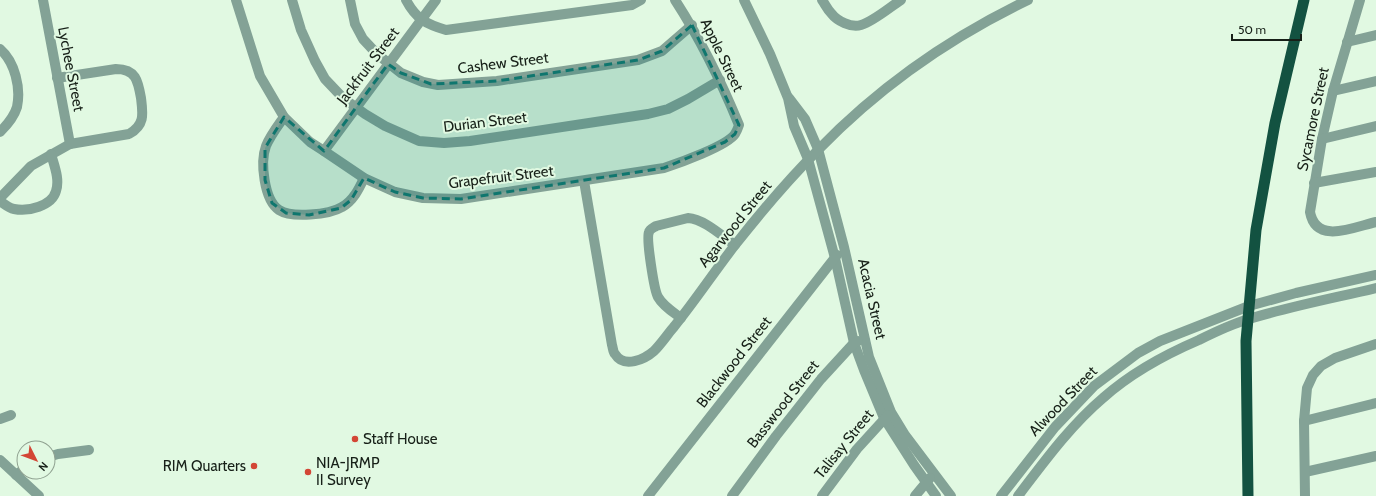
<svg xmlns="http://www.w3.org/2000/svg" width="1376" height="496" font-family="Cabin,sans-serif">
	<rect width="100%" height="100%" fill="#e1f9e2"/>
	<g fill="none" stroke-linecap="round" stroke-linejoin="round">
		<g stroke="#83a296" stroke-width="10">
			<path d="M 43,0 L 70,144"/>
			<path d="M 236,0 L 260,76 L 284,117 L 310,142 L 324,151 L 364,178 L 395,192 L 423,198 L 461,199 L 664,168 C 679,163 727,146 735,134 C 737,131 738,128 739,125 C 721,81 701,40 675,0"/>
			<path d="M 292,0 L 301,30 L 315,61 L 325,79 L 343,98 L 365,114 L 385,126 L 419,141 L 444,143 L 470,141 L 648,114 L 668,109 L 688,99 L 720,80"/>
			<path d="M 350,0 L 355,24 L 363,39 L 377,54 L 401,73 L 423,82 L 438,85 L 497,81 L 638,60 L 662,51 L 692,25"/>
			<path d="M 406,0 C 416,19 426,24 446,30 L 632,5 L 641,0"/>
			<path d="M 744,0 L 770,54 L 788,98 L 794,126 L 808,159 L 835,258 L 854,343 L 864,370 L 884,418 L 914,465 L 936,496"/>
			<path d="M 822,0 C 825,4 827,9 831,13 C 837,21 851,28 861,25 C 874,21 890,7 901,0"/>
			<path d="M 1360,0 L 1333,91 L 1322,139 L 1310,212 C 1316,245 1354,227 1376,222"/>
			<path d="M 1347,42 L 1376,35"/>
			<path d="M 0,49 C 15,62 21,88 17,107 C 14,117 7,125 0,132"/>
			<path d="M 1333,91 L 1376,81"/>
			<path d="M 789,98 L 805,119 L 818,149 L 844,247 L 869,357 L 891,412 L 905,435 L 951,496"/>
			<path d="M 284,117 C 277,127 270,136 266,146 C 260,162 264,200 279,210 C 291,218 329,215 342,207 C 353,201 359,189 364,178"/>
			<path d="M 1322,139 L 1376,126"/>
			<path d="M 324,151 L 436,0"/>
			<path d="M 584,181 L 612,345 C 613,348 613,352 615,354 C 624,369 645,359 654,351 C 661,344 667,335 673,328 C 695,301 714,272 735,245 C 761,212 788,180 818,150 C 878,88 951,37 1028,0"/>
			<path d="M 1314,183 L 1376,172"/>
			<path d="M 0,198 L 31,166 L 70,144 L 129,134 C 145,125 143,114 141,98 C 138,81 136,69 116,69 L 57,78"/>
			<path d="M 0,201 C 4,204 9,208 14,209 C 28,212 52,206 56,191 C 60,179 54,165 51,154"/>
			<path d="M 681,318 C 673,312 663,306 658,297 C 654,290 646,238 649,232 C 650,229 653,228 656,226 L 688,218 C 704,219 722,236 735,245"/>
			<path d="M 0,419 L 11,415"/>
			<path d="M 1304,421 L 1376,403"/>
			<path d="M 48,457 L 58,454 L 89,450"/>
			<path d="M 1305,472 L 1376,456"/>
			<path d="M 16,475 L 24,469"/>
			<path d="M 648,496 L 837,255"/>
			<path d="M 732,496 L 776,436 L 821,379 L 854,343 L 858,341"/>
			<path d="M 822,496 L 857,449 L 888,415"/>
			<path d="M 915,496 L 930,478"/>
			<path d="M 1001,496 L 1055,427 L 1094,386 L 1138,353 L 1160,341 L 1249,306 L 1296,293 L 1376,275"/>
			<path d="M 1018,496 C 1044,462 1070,426 1103,398 C 1131,373 1164,355 1199,340 C 1215,332 1232,324 1249,319 C 1291,306 1334,298 1376,288"/>
			<path d="M 1305,496 L 1304,421 L 1307,388 L 1313,375 L 1321,366 L 1335,358 L 1376,344"/>
		</g>
		<path stroke="#83a296" stroke-width="10" d="M 0,460 L 39,496"/>
		<path stroke="#135241" stroke-width="11" d="M 1248,496 L 1246,341 L 1256,230 L 1275,123 L 1304,0"/>
	</g>
	<path fill="#0f766e" fill-opacity="0.2" stroke="#0f766e" stroke-width="3" stroke-dasharray="8 5" stroke-linejoin="round" d="M 692,25 L 739,125 L 735,134 L 725,142 L 664,168 L 461,199 L 423,198 L 395,192 L 364,178 L 351,200 L 341,208 L 309,215 L 286,213 L 272,203 L 265,180 L 265,148 L 284,117 L 324,151 L 388,64 L 401,73 L 431,84 L 497,81 L 638,60 L 662,51 Z"/>
	<g fill="#d34635" stroke="#e1f9e2" stroke-width="1.5">
		<circle cx="355" cy="439" r="4"/>
		<circle cx="254" cy="466" r="4"/>
		<circle cx="308" cy="472" r="4"/>
	</g>
	<g text-anchor="middle" dominant-baseline="central" stroke-width="4" stroke-linejoin="round" paint-order="stroke">
		<g font-size="15" fill="#172018" stroke="#e1f9e2">
			<text transform="translate(722 55) rotate(64)">Apple Street</text>
			<text transform="translate(503 63) rotate(-7)">Cashew Street</text>
			<text transform="translate(368 66) rotate(-53)">Jackfruit Street</text>
			<text transform="translate(71 69) rotate(79)">Lychee Street</text>
			<text transform="translate(1313 119) rotate(-78)">Sycamore Street</text>
			<text transform="translate(485 122) rotate(-7)">Durian Street</text>
			<text transform="translate(501 177) rotate(-7)">Grapefruit Street</text>
			<text transform="translate(735 224) rotate(-51)">Agarwood Street</text>
			<text transform="translate(872 299) rotate(77)">Acacia Street</text>
			<text transform="translate(734 362) rotate(-52)">Blackwood Street</text>
			<text transform="translate(1063 401) rotate(-46)">Alwood Street</text>
			<text transform="translate(783 404) rotate(-52)">Basswood Street</text>
			<text transform="translate(844 444) rotate(-51)">Talisay Street</text>
		</g>
		<g font-size="15" fill="#172018" stroke="#e1f9e2" text-anchor="start">
			<text x="363" y="439">Staff House</text>
			<text x="316" y="463">NIA-JRMP<tspan x="316" dy="17">II Survey</tspan></text>
			<text x="246" y="466" text-anchor="end">RIM Quarters</text>
		</g>
	</g>
	<g transform="translate(36 460) rotate(132)"><circle r="19" fill="#e1f9e2" stroke="#90a291"/>
	<path d="M0-3L7 15L0 10L-7 15Z" fill="#d34635"/>
	<text y="-6" font-size="11" font-weight="bold" text-anchor="middle" fill="#172018">N</text>
	</g>
	<path d="M1232 34v6h69v-6" fill="none" stroke="#172018" stroke-width="2"/>
	<text x="1238" y="34" font-size="12" fill="#172018" stroke="#e1f9e2" stroke-width="3" paint-order="stroke">50 m</text>
</svg>
